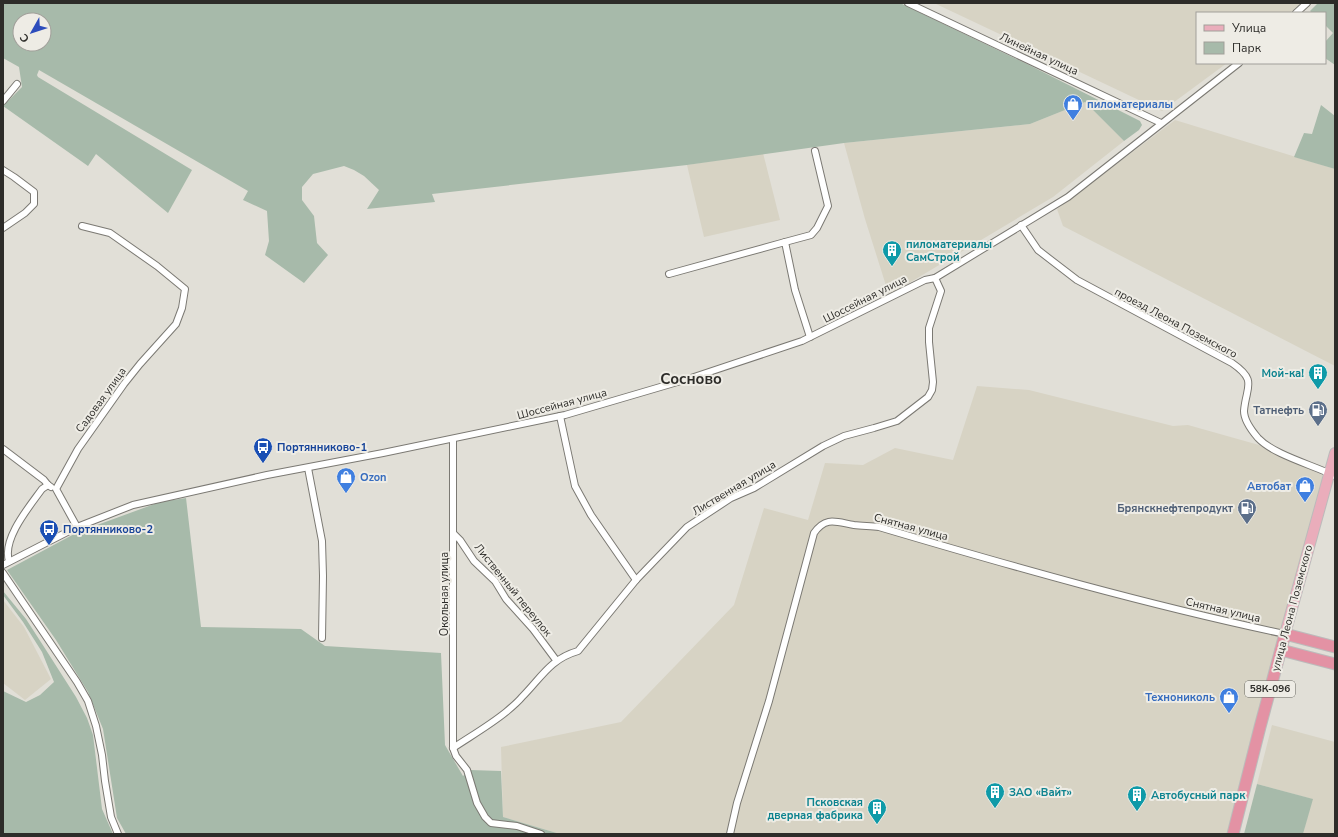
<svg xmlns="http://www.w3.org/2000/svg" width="1338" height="837" font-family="'Nunito Sans',sans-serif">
	<rect width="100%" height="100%" fill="#e1dfd7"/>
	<g fill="#d7d3c4">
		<path d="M 934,3 L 1301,3 L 1290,13 L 1197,13 L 1197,63 L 1227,63 L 1162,111 Z"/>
		<path d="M 1085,102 L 1124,141 L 1053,197 L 889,295 L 865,219 L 844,143 L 1030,124 Z"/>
		<path d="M 1175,120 L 1335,169 L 1335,366 L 1063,226 L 1057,209 Z"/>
		<path d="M 763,153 L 780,220 L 704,237 L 687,165 Z"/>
		<path d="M 977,386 L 1029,390 L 1173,426 L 1188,425 L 1259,445 L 1324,476 L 1231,834 L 560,834 L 503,817 L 501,747 L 621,722 L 734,605 L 764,508 L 808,520 L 825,463 L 863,465 L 895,448 L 953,460 Z"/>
		<path d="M 3,600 L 24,627 L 51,679 L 25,700 L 3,683 Z"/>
		<path d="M 1272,725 L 1335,742 L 1335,834 L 1303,834 L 1312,799 L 1257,784 Z"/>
	</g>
	<g fill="#a7baaa" fill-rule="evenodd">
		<path d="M 3,3 L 900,3 L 1027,64 L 1140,121 L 1142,125 L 1139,130 L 1124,141 L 1085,102 L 1030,124 L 844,143 L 687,165 L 432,194 L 435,202 L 367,209 L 379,190 L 364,176 L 354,170 L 344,166 L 313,174 L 302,187 L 302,200 L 314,216 L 317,243 L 328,255 L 304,283 L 265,255 L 269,241 L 267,211 L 243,200 L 248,191 L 39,70 L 37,75 L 38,77 L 192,170 L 168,213 L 96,154 L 88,166 L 3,106 L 22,87 L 19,67 L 3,58 ZM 20,20 L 44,20 L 44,44 L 20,44 Z"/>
		<path d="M 1318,3 L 1335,3 L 1335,65 L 1325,58 L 1325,42 L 1333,33 L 1325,25 L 1325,13 L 1312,13 L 1310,11 Z"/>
		<path d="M 1321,105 L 1335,116 L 1335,169 L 1294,157 L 1304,133 L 1312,134 Z"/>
		<path d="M 186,498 L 201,627 L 301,629 L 325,646 L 441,653 L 445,745 L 463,776 L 470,770 L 501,771 L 503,817 L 560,834 L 126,834 L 117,818 L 103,729 L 88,692 L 56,640 L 7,570 L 78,532 L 160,502 Z"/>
		<path d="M 3,591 L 26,619 L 46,650 L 76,697 L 87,718 L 93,735 L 102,809 L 113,834 L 3,834 L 3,691 L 26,702 L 40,695 L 54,682 L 42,652 L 23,622 L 3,595 Z"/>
		<path d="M 1257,784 L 1313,799 L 1303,834 L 1244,834 Z"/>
	</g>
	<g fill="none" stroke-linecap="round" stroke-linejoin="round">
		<g stroke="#7b7973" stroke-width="8">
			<g id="minor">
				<path d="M 908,3 L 1161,123"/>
				<path d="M 1296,13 L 1307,3"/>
				<path d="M 3,101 L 17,84"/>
				<path d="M 3,170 L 14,177 L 34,192 L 34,204 L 25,213 L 3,228"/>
				<path d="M 1021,225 L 1038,250 L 1077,280 L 1232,363 C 1258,381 1246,386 1244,411 C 1244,421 1252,431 1258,438 C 1274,455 1313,465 1335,476"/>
				<path d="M 785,242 L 811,235 L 817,228 L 828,206 L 815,151"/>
				<path d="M 669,274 L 785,242 L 795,290 L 810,337"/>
				<path d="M 560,416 L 575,486 L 591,515 L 636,580"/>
				<path d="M 453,439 L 453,748 L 456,756 L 467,770 L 477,803 L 485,817 L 491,823 L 517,826 L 541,834"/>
				<path d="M 3,449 L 44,480 L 48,485 L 51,487"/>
				<path d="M 308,468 L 322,541 L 323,576 L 322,638"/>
				<path d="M 77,527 L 56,489 L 78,449 L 124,384 L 140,364 L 176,324 L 182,308 L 185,289 L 157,266 L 110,233 L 82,226"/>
				<path d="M 454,534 L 460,540 L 474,561 L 495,581 L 506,599 L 533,629 L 556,660"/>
				<path d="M 9,561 C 2,539 29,507 42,489 L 48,485"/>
				<path d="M 3,565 L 77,527 L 133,505 L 267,475 L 383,453 L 565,415 L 691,378 L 802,341 L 925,280 L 935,278 L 1068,197 L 1239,63"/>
				<path d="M 3,573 L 77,682 L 88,701 L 96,726 L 102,755 L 105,781 L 111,817 L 118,834"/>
				<path d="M 453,748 C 471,736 490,725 506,712 C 512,707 518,702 522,697 C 541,678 550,659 578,651 L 636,580 L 687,527 L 731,498 L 754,488 L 823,446 L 844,436 L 874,428 L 897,421 L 928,397 L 932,390 L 933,382 L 929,342 L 929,328 L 941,291 L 935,278"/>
				<path d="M 730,834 L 737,803 L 769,701 L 814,533 C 826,516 836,522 854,525 C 862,526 871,526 879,527 C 1014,567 1148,605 1285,634"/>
			</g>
		</g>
		<g stroke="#bcbbbb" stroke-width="12">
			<path id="primary" d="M 1285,634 L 1335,453"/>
		</g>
		<g stroke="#bcbbbb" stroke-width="13">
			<g id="trunk">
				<path d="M 1281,650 L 1335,664"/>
				<path d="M 1233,834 L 1260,727 L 1285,634 L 1335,647"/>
			</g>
		</g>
		<use href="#minor" stroke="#fff" stroke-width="6"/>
		<use href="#primary" stroke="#eaadbb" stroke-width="10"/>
		<use href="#trunk" stroke="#e392a4" stroke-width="11"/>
	</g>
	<defs>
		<g id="shop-pin" transform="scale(1)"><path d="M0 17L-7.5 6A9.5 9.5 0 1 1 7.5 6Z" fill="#3f7fe0" stroke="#eeece5"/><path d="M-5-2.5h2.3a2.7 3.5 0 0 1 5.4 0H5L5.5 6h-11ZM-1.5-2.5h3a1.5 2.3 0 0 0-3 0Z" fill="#fff"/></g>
		<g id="building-pin" transform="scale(1)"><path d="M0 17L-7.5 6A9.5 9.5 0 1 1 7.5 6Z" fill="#0f9aa8" stroke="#eeece5"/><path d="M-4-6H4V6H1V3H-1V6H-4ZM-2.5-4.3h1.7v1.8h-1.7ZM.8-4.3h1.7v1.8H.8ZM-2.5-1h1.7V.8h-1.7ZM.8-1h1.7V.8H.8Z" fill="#fff"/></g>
		<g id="fuel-pin" transform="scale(1)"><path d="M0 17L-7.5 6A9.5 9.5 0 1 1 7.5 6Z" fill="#5c6f8a" stroke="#eeece5"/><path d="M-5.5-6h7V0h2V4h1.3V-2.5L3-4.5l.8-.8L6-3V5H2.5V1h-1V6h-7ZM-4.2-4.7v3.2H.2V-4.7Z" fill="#fff"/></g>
		<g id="bus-pin" transform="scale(1)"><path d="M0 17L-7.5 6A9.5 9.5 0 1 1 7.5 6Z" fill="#1a4fb4" stroke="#eeece5"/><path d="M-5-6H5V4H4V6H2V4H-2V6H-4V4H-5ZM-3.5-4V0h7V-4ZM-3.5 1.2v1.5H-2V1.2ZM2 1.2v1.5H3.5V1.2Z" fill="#fff"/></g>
	</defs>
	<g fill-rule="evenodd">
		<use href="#shop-pin" x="1073" y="104"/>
		<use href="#building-pin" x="892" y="250"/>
		<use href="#building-pin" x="1318" y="373"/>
		<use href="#fuel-pin" x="1318" y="410"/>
		<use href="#bus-pin" x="263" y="447"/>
		<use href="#shop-pin" x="346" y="477"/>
		<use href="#shop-pin" x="1305" y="486"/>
		<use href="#fuel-pin" x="1247" y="508"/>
		<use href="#bus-pin" x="49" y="529"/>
		<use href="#shop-pin" x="1229" y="697"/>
		<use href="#building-pin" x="995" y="792"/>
		<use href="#building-pin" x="1137" y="795"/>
		<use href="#building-pin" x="877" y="808"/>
	</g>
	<g text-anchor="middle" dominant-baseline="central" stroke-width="4" stroke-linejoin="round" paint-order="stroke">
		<rect fill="#eeece5" stroke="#676661" stroke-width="1" x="1245" y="681" width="50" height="16" rx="3"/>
		<g font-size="10" font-weight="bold" fill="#2d2c29">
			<text x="1270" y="689">58К-096</text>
		</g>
		<g font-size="11" fill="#2d2c29" stroke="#eeece5">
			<text transform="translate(1039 54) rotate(25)">Линейная улица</text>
			<text transform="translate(865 299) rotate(-27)">Шоссейная улица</text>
			<text transform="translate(1176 323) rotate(28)">проезд Леона Поземского</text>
			<text transform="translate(101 400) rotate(-54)">Садовая улица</text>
			<text transform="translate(562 404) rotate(-15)">Шоссейная улица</text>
			<text transform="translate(734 488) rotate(-31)">Лиственная улица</text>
			<text transform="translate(911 527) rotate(15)">Снятная улица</text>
			<text transform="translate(513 590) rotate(51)">Лиственный переулок</text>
			<text transform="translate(444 594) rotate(-90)">Окольная улица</text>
			<text transform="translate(1292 608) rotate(-75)">улица Леона Поземского</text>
			<text transform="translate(1223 610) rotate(13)">Снятная улица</text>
		</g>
		<g font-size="11" font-weight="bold" fill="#366cbe" stroke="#eeece5" text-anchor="start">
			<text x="1087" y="104">пиломатериалы</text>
			<text x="360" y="477">Ozon</text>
			<text x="1291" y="486" text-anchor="end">Автобат</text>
			<text x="1215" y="697" text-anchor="end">Технониколь</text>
		</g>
		<g font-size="11" font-weight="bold" fill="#0d838f" stroke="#eeece5" text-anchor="start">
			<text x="906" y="244">пиломатериалы<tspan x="906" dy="13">СамСтрой</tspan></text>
			<text x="1304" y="373" text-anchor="end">Мой-ка!</text>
			<text x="1009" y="792">ЗАО «Вайт»</text>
			<text x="1151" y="795">Автобусный парк</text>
			<text x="863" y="802" text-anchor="end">Псковская<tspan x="863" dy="13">дверная фабрика</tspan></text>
		</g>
		<g font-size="11" font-weight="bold" fill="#4e5e75" stroke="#eeece5" text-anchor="end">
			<text x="1304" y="410">Татнефть</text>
			<text x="1233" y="508">Брянскнефтепродукт</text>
		</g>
		<g font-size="11" font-weight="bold" fill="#164399" stroke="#eeece5" text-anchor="start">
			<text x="277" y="447">Портянниково-1</text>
			<text x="63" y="529">Портянниково-2</text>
		</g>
		<g font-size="15" font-weight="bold" fill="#2d2c29" stroke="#eeece5">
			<text x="691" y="379">Сосново</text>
		</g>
	</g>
	<rect width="1338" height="837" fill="none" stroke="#2d2c29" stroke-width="8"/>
	<rect x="1196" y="12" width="130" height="52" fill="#eeece5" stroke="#a19f9a"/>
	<rect x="1204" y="25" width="20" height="6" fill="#eaadbb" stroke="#a19f9a"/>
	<text x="1232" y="32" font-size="12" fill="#2d2c29">Улица</text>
	<rect x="1204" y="42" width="20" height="12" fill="#a7baaa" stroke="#a19f9a"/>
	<text x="1232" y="52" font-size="12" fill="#2d2c29">Парк</text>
	<g transform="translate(32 32) rotate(231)"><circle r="19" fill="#eeece5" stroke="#a19f9a"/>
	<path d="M0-3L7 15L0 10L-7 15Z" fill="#2c4cbc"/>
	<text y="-6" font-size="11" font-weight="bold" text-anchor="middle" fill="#2d2c29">С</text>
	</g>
</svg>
